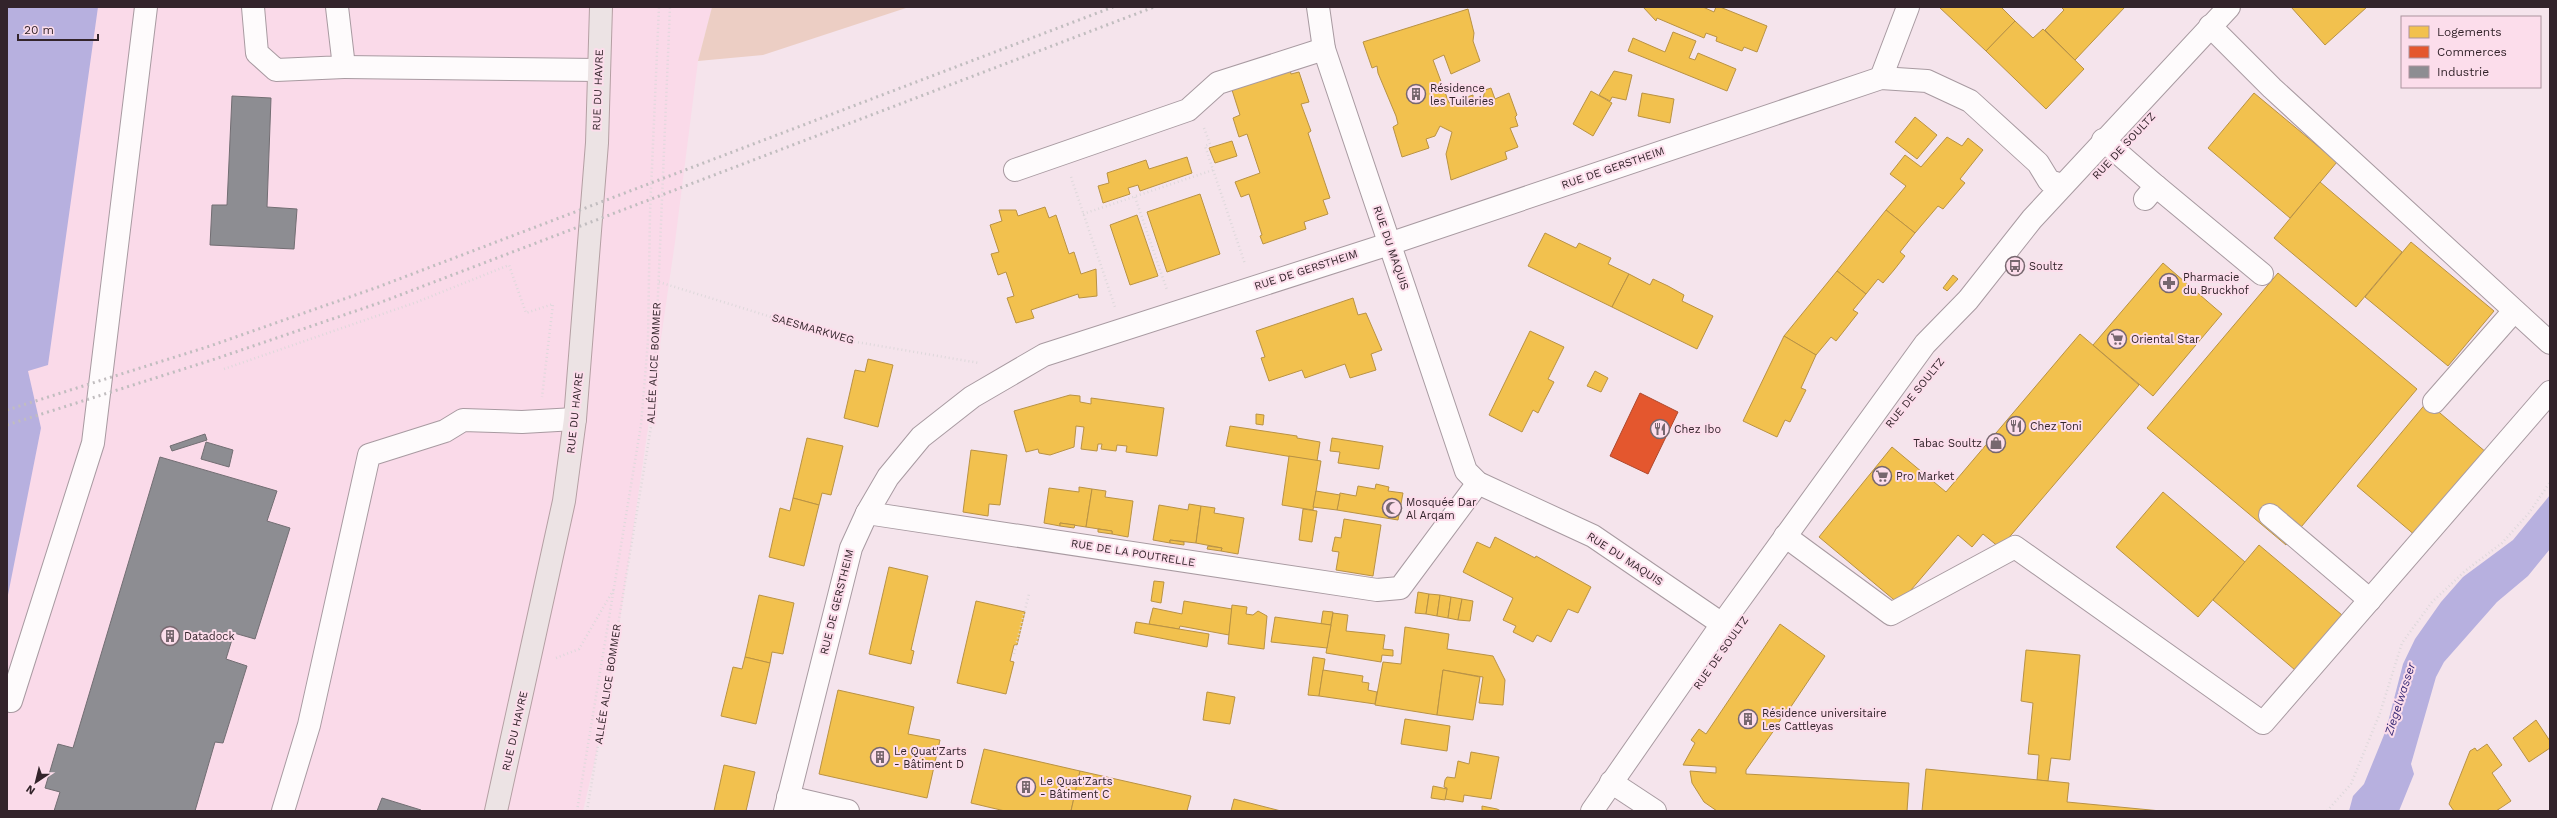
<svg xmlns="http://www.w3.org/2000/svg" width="2557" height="818" font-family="'Work Sans',sans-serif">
	<rect width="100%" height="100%" fill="#f5e4ec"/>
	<path fill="#fadae9" d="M 7,7 L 712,7 L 698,61 L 675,242 L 608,703 L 583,811 L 7,811 Z"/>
	<path fill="#eccec4" d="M 712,7 L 909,7 L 763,55 L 698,61 Z"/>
	<g fill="#b7b0df">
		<path d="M 7,7 L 98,7 L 48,365 L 28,371 L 41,428 L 7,600 Z"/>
		<path d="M 2550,495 L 2550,549 L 2528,576 L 2497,602 L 2444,662 L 2436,677 L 2411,764 L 2414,774 L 2399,811 L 2349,811 L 2353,796 L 2364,784 L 2386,730 L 2403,664 L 2415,639 L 2441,602 L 2463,577 L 2513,540 Z"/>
	</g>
	<g fill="#f2c14e" stroke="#b99244">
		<path d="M 1643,7 L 1703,7 L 1714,12 L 1716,7 L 1720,7 L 1767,26 L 1757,52 L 1744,47 L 1742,51 L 1716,41 L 1717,37 L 1706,33 L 1704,38 L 1657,18 L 1656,21 Z"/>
		<path d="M 1939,7 L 2001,7 L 2015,21 L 1986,51 Z"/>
		<path d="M 2061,7 L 2125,7 L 2075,60 L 2045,30 L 2064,10 Z"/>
		<path d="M 2291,7 L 2367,7 L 2325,45 Z"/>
		<path d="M 1468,9 L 1474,33 L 1473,41 L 1480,61 L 1451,74 L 1444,55 L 1433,60 L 1449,103 L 1473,95 L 1473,99 L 1483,99 L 1485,90 L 1491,88 L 1495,99 L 1509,93 L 1517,115 L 1515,117 L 1518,126 L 1510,128 L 1518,147 L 1505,152 L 1507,159 L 1451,180 L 1446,154 L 1452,132 L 1440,126 L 1435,136 L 1426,139 L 1429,148 L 1402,157 L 1393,127 L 1398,124 L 1396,116 L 1378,73 L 1377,66 L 1372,68 L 1363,42 Z"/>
		<path d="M 2015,21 L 2033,38 L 2043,29 L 2084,69 L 2046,109 L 1986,51 Z"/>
		<path d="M 1673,32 L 1696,41 L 1689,58 L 1695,60 L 1698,53 L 1736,69 L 1727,91 L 1628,51 L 1633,38 L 1665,52 Z"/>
		<path d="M 1290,70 L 1291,74 L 1299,72 L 1309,102 L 1301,104 L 1311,131 L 1308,133 L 1330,198 L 1323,200 L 1328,214 L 1304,222 L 1306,229 L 1263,244 L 1260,236 L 1262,235 L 1249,194 L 1241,197 L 1235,182 L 1260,173 L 1247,134 L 1239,137 L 1233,118 L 1240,115 L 1232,90 Z"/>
		<path d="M 1614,71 L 1632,75 L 1626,100 L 1612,97 L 1610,101 L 1599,95 Z"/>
		<path d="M 1591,91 L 1612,103 L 1593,136 L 1573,124 Z"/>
		<path d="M 1642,93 L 1674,99 L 1670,123 L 1638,116 Z"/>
		<path d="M 2254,93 L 2337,162 L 2290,218 L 2208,148 Z"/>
		<path d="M 1915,117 L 1937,135 L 1917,159 L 1895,142 Z"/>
		<path d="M 1947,137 L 1962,146 L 1968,138 L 1983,150 L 1960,179 L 1965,183 L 1943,209 L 1938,206 L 1915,233 L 1886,210 L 1906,186 L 1890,174 L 1905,155 L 1921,167 Z"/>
		<path d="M 1232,141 L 1237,156 L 1215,163 L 1209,148 Z"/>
		<path d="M 1187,157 L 1192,173 L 1140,191 L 1138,185 L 1128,188 L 1130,194 L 1103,203 L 1098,186 L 1109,183 L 1107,173 L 1146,160 L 1149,169 Z"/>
		<path d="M 2320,182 L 2402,252 L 2356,307 L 2274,238 Z"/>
		<path d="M 1200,194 L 1220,254 L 1167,272 L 1147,212 Z"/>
		<path d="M 1045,207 L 1049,218 L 1056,215 L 1069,254 L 1074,252 L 1081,274 L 1096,269 L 1097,296 L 1079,298 L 1078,294 L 1031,310 L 1034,318 L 1016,323 L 1007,298 L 1014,296 L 1006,272 L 998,275 L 991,254 L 999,252 L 990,225 L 1002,221 L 999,210 L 1016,210 L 1018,216 Z"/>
		<path d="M 1886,210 L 1915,233 L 1900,252 L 1905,256 L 1894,270 L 1883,283 L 1878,279 L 1866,294 L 1837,271 Z"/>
		<path d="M 1137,215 L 1158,276 L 1130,285 L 1110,225 Z"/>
		<path d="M 1545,233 L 1576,248 L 1579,243 L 1611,258 L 1608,264 L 1629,274 L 1612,307 L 1528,266 Z"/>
		<path d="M 2411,242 L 2494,311 L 2448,366 L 2365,297 Z"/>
		<path d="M 2163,263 L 2222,314 L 2153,396 L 2093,345 Z"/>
		<path d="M 1837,271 L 1866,294 L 1853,310 L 1858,313 L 1836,341 L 1831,337 L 1816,355 L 1784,336 Z"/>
		<path d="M 2278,273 L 2417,389 L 2286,545 L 2147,428 Z"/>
		<path d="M 1629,274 L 1650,285 L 1653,279 L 1668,286 L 1684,295 L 1682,301 L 1713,316 L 1697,349 L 1612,307 Z"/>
		<path d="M 1953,275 L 1958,279 L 1947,291 L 1946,290 L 1943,288 Z"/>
		<path d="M 1353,298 L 1358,315 L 1366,313 L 1382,350 L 1371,354 L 1376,370 L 1350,378 L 1345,364 L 1305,378 L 1302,370 L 1269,381 L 1261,358 L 1265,357 L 1256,331 Z"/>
		<path d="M 1530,331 L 1564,347 L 1548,379 L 1554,382 L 1545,399 L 1538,413 L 1533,410 L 1522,432 L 1489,415 Z"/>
		<path d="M 2080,334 L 2139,385 L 2000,548 L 1983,534 L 1972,547 L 1958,535 L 1899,604 L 1819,537 L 1892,447 L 1946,492 Z"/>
		<path d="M 1784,336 L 1816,355 L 1801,388 L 1806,390 L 1790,422 L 1785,420 L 1777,437 L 1743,421 Z"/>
		<path d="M 868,359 L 893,365 L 878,427 L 844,418 L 855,370 L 865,372 Z"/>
		<path d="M 1595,371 L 1608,378 L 1601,392 L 1587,386 Z"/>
		<path d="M 1070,395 L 1080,396 L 1080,402 L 1091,404 L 1091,398 L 1164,408 L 1157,456 L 1126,452 L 1127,446 L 1117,445 L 1116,451 L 1101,449 L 1102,444 L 1098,444 L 1097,451 L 1081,449 L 1084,427 L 1076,426 L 1074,447 L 1050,455 L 1039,453 L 1038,449 L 1026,452 L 1014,411 Z"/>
		<path d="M 2427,402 L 2487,453 L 2416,536 L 2357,486 Z"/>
		<path d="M 1256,414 L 1264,415 L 1263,425 L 1256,424 Z"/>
		<path d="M 1230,426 L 1297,436 L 1297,438 L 1320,442 L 1317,461 L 1226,446 Z"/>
		<path d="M 807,438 L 843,446 L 831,495 L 822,493 L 819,505 L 793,498 Z"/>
		<path d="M 1332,438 L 1383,446 L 1379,469 L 1338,463 L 1340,452 L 1330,451 Z"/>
		<path d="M 971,450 L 1007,455 L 1000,505 L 989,504 L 988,516 L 963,512 Z"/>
		<path d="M 1289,456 L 1321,461 L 1313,510 L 1282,505 Z"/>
		<path d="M 1376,484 L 1389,487 L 1388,491 L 1403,493 L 1398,520 L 1337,510 L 1340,493 L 1356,496 L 1358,486 L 1375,489 Z"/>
		<path d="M 1079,487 L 1092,489 L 1086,527 L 1060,523 L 1060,526 L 1044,523 L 1049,488 L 1079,492 Z"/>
		<path d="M 1092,489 L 1106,491 L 1105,497 L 1133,501 L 1128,537 L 1112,534 L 1112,531 L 1086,527 Z"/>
		<path d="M 1316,491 L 1340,495 L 1337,510 L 1313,507 Z"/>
		<path d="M 2163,492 L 2245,562 L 2198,617 L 2116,547 Z"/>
		<path d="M 793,498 L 819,505 L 804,566 L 769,557 L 780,508 L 790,511 Z"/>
		<path d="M 1189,504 L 1201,506 L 1196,543 L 1170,540 L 1170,543 L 1153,540 L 1159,505 L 1188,510 Z"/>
		<path d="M 1201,506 L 1215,508 L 1214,513 L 1244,518 L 1238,554 L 1221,551 L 1222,548 L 1196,543 Z"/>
		<path d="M 1303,509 L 1317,511 L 1312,542 L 1299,540 Z"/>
		<path d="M 1344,519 L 1381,525 L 1373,576 L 1336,570 L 1339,552 L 1332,551 L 1335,537 L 1341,538 Z"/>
		<path d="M 1060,523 L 1075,525 L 1074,528 L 1060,526 Z"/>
		<path d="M 1098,529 L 1112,531 L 1112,534 L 1098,532 Z"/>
		<path d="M 1495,537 L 1535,558 L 1536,556 L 1591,587 L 1578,613 L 1568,609 L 1551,642 L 1537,635 L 1533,642 L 1513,632 L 1516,626 L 1503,620 L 1513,598 L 1463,572 L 1477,542 L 1490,548 Z"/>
		<path d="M 1170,540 L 1184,542 L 1184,545 L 1170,543 Z"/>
		<path d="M 2259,545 L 2342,615 L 2295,670 L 2213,600 Z"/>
		<path d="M 1208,546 L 1222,548 L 1221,551 L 1207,549 Z"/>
		<path d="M 889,567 L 928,576 L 911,650 L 914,651 L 911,664 L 869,654 Z"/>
		<path d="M 1154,581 L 1164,582 L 1161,603 L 1151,601 Z"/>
		<path d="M 1418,592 L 1429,594 L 1426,614 L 1415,613 Z"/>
		<path d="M 1429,594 L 1440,595 L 1437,616 L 1426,614 Z"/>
		<path d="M 759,595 L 794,603 L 783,654 L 772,652 L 770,663 L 745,657 Z"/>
		<path d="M 1440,595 L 1451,597 L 1448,618 L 1437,616 Z"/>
		<path d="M 1451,597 L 1462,599 L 1458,620 L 1448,618 Z"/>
		<path d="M 1462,599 L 1473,601 L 1470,621 L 1458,620 Z"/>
		<path d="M 976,601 L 1025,612 L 1017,645 L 1014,645 L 1010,661 L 1014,662 L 1006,694 L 957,683 Z"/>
		<path d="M 1184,601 L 1232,609 L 1229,635 L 1180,626 L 1179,629 L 1149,624 L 1153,608 L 1182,614 Z"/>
		<path d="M 1232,605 L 1247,607 L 1246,614 L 1253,615 L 1258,611 L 1267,616 L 1264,649 L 1228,644 Z"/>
		<path d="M 1323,611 L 1333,612 L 1331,625 L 1321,624 Z"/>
		<path d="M 1333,613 L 1348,615 L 1346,631 L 1385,635 L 1383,649 L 1393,650 L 1393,656 L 1382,655 L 1381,662 L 1326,653 Z"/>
		<path d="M 1275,617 L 1331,625 L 1327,648 L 1271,642 Z"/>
		<path d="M 1136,622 L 1209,634 L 1207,647 L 1134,633 Z"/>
		<path d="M 1780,624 L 1825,656 L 1784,717 L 1781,716 L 1780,721 L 1775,725 L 1777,726 L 1746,770 L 1746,774 L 1909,783 L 1907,811 L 1717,811 L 1704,802 L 1692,783 L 1690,771 L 1716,773 L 1716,767 L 1683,765 L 1695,743 L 1691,740 L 1699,729 L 1706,734 Z"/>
		<path d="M 1405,627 L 1449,634 L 1447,649 L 1493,656 L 1505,680 L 1503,705 L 1479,703 L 1483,677 L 1443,670 L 1437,715 L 1375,705 L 1383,662 L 1401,664 Z"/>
		<path d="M 2026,650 L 2080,655 L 2070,760 L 2051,758 L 2048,781 L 2037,780 L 2039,755 L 2028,754 L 2033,703 L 2021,701 Z"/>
		<path d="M 745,657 L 770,663 L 756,724 L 721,716 L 733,667 L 742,669 Z"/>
		<path d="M 1313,657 L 1325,659 L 1319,696 L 1308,695 Z"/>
		<path d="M 1323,670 L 1363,676 L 1362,682 L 1369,683 L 1368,690 L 1377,692 L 1375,704 L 1319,696 Z"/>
		<path d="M 1443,670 L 1480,677 L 1473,720 L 1437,715 Z"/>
		<path d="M 838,690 L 914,707 L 908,734 L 940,740 L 927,798 L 819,774 Z"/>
		<path d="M 1207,692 L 1235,697 L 1230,724 L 1203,720 Z"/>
		<path d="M 1405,719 L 1450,726 L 1447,751 L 1401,744 Z"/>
		<path d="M 2536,720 L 2550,741 L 2550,748 L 2529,762 L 2513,738 Z"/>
		<path d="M 2487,744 L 2502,765 L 2492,773 L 2511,801 L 2496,811 L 2454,811 L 2449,804 L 2470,751 L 2475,748 L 2477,751 Z"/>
		<path d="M 984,749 L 1080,771 L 1071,811 L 1005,811 L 971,803 Z"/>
		<path d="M 1471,752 L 1499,757 L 1491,799 L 1464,795 L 1463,802 L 1445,799 L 1447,788 L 1444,787 L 1445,780 L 1447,777 L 1455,778 L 1458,761 L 1469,764 Z"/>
		<path d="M 724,765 L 755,772 L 746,811 L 714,811 Z"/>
		<path d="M 1926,769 L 2069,783 L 2067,802 L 2161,811 L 1922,811 Z"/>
		<path d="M 1080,771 L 1191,796 L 1187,811 L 1071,811 Z"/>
		<path d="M 1433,786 L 1447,789 L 1445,800 L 1431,798 Z"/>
		<path d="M 1234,799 L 1281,811 L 1231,811 Z"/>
		<path d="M 1482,806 L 1497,809 L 1501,811 L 1482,811 Z"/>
	</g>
	<path fill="#e4572e" stroke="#af482d" d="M 1640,393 L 1678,412 L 1648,474 L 1610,456 Z"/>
	<g fill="#8d8d92" stroke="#726e73">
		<path d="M 232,96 L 271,98 L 267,207 L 297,209 L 294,249 L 210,245 L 212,205 L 227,205 Z"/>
		<path d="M 205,434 L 207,440 L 172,451 L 170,446 Z"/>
		<path d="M 206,442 L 233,450 L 229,467 L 201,459 Z"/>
		<path d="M 160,457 L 277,491 L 267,521 L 290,528 L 255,639 L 234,633 L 226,659 L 247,666 L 223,743 L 215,742 L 195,811 L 54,811 L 60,792 L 45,788 L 58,744 L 73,748 Z"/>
		<path d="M 382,798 L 421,810 L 420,811 L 377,811 Z"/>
	</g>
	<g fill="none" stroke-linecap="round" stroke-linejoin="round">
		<g stroke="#a89aa1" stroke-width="24">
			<g id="minor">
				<path d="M 253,7 L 257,53 L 276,70 L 344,67 L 337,7"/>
				<path d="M 1318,7 L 1324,49 L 1466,471 L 1478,483 L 1593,536 L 1722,624"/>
				<path d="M 2210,26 L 2272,88 L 2550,343"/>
				<path d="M 344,67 L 599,70"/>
				<path d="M 1881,78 L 1908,7"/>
				<path d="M 2103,140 L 2156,186 L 2145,199"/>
				<path d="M 1015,170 L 1188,110 L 1218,83 L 1324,49"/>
				<path d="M 2156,186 L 2262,274"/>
				<path d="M 2434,402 L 2514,311"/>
				<path d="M 867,513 L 1377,590 L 1400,588 L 1478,483"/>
				<path d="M 2270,515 L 2370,600"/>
				<path d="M 1785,536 L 1891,614 L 2015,547 L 2263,723 L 2550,392"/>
				<path d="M 11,701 L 93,443 L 146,7"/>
				<path d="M 1611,782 L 1655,811"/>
				<path d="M 788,797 L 848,811"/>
				<path d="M 283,811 L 309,725 L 369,455 L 445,431 L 463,420 L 522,422 L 575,419"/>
				<path d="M 785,811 L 851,548 L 867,513 L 888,477 L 921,437 L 972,397 L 1044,355 L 1389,244 L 1881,78 L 1927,81 L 1970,101 L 2038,163 L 2049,181 L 2062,185"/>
				<path d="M 1592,811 L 1722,624 L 1925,344 L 1968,300 L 2032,219 L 2229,7"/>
			</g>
		</g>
		<g stroke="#b49fa3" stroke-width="24">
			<path id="major" d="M 496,811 L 564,501 L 575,419 L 597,143 L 601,7"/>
		</g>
		<g stroke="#ded8db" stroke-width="2.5" stroke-dasharray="1 3" stroke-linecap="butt">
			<path d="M 1204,128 L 1210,144 L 1205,146 L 1245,264"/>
			<path d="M 1071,177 L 1115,307"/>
			<path d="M 1135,197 L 1167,290"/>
			<path d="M 1083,214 L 1213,170"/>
			<path d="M 659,282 L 845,340 L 979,363"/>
			<path d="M 224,369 L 417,302 L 509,265 L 526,313 L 553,304 L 542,397"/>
			<path d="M 1014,654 L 1029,594"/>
			<path d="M 556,658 L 579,649 L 614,589"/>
			<path d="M 577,811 L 641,425 L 648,341 L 650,213 L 659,7"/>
			<path d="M 587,811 L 653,415 L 670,7"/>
			<path d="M 2327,811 L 2351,784 L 2380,713 L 2402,643 L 2432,602 L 2465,571 L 2502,543 L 2529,513 L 2550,482"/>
		</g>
		<use href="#minor" stroke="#fefbfc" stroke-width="22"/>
		<use href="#major" stroke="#ece3e4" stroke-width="22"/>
		<g stroke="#c1bdbf" stroke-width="3" stroke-dasharray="2 4" stroke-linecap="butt">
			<path d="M 7,410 L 210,346 L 378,287 L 1113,7"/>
			<path d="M 7,425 L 215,359 L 379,303 L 1154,7"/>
		</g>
	</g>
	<defs>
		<g id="building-ring" transform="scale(1)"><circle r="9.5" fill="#fcddeb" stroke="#77676f" stroke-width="1.5"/><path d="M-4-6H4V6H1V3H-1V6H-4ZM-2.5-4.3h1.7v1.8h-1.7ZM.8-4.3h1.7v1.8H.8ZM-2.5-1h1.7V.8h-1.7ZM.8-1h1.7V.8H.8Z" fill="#77676f"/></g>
		<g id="bus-ring" transform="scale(1)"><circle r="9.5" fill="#fcddeb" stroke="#77676f" stroke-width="1.5"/><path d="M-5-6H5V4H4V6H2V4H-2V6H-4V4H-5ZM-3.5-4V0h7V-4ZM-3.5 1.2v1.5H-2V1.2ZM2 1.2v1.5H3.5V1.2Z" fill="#77676f"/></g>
		<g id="pharmacy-ring" transform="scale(1)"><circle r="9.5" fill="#fcddeb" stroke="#77676f" stroke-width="1.5"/><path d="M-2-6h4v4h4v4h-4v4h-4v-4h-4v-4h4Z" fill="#77676f"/></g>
		<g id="supermarket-ring" transform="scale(1)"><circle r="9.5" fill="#fcddeb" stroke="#77676f" stroke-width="1.5"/><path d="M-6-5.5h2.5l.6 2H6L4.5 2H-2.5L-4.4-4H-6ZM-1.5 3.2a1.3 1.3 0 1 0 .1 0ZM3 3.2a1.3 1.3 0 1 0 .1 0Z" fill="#77676f"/></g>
		<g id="restaurant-ring" transform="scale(1)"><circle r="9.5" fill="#fcddeb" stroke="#77676f" stroke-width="1.5"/><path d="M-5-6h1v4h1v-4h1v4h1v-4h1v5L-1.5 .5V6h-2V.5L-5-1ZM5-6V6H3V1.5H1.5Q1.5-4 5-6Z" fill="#77676f"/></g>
		<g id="shop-ring" transform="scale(1)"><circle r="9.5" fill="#fcddeb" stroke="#77676f" stroke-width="1.5"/><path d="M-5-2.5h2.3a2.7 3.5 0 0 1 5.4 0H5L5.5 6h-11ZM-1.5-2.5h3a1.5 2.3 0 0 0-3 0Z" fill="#77676f"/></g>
		<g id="mosque-ring" transform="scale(1)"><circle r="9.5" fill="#fcddeb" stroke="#77676f" stroke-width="1.5"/><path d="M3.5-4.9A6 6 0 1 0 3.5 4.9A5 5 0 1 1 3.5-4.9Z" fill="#77676f"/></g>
	</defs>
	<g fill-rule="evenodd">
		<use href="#building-ring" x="1416" y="94"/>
		<use href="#bus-ring" x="2015" y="266"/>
		<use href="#pharmacy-ring" x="2169" y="283"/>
		<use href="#supermarket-ring" x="2117" y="339"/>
		<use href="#restaurant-ring" x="2016" y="426"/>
		<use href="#restaurant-ring" x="1660" y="429"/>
		<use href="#shop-ring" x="1996" y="443"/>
		<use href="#supermarket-ring" x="1882" y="476"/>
		<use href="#mosque-ring" x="1392" y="508"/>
		<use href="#building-ring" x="170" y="636"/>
		<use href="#building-ring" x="1748" y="719"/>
		<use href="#building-ring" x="880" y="757"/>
		<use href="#building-ring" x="1026" y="787"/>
	</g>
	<g text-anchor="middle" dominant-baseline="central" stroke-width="4" stroke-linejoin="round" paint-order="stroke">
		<g font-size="11" fill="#33242b" stroke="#fcddeb" text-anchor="start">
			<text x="1430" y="88">Résidence<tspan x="1430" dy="13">les Tuileries</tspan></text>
			<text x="2029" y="266">Soultz</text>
			<text x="2183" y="277">Pharmacie<tspan x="2183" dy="13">du Bruckhof</tspan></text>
			<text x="2131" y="339">Oriental Star</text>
			<text x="2030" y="426">Chez Toni</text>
			<text x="1674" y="429">Chez Ibo</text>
			<text x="1982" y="443" text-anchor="end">Tabac Soultz</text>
			<text x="1896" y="476">Pro Market</text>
			<text x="1406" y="502">Mosquée Dar<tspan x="1406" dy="13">Al Arqam</tspan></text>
			<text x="184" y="636">Datadock</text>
			<text x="1762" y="713">Résidence universitaire<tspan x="1762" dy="13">Les Cattleyas</tspan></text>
			<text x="894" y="751">Le Quat'Zarts<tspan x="894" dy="13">- Bâtiment D</tspan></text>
			<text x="1040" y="781">Le Quat'Zarts<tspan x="1040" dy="13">- Bâtiment C</tspan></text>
		</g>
		<g font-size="11" fill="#33242b" stroke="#fcddeb">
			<text transform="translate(598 90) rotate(-88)">RUE DU HAVRE</text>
			<text transform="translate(2124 146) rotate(-47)">RUE DE SOULTZ</text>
			<text transform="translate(1613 168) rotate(-19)">RUE DE GERSTHEIM</text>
			<text transform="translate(1391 248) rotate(71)">RUE DU MAQUIS</text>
			<text transform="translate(1306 270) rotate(-18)">RUE DE GERSTHEIM</text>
			<text transform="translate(813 329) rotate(16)">SAESMARKWEG</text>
			<text transform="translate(654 363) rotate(-87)">ALLÉE ALICE BOMMER</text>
			<text transform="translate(1915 393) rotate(-51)">RUE DE SOULTZ</text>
			<text transform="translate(575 413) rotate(-84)">RUE DU HAVRE</text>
			<text transform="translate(1133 553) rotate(9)">RUE DE LA POUTRELLE</text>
			<text transform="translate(1625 559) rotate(33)">RUE DU MAQUIS</text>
			<text transform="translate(837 602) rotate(-76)">RUE DE GERSTHEIM</text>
			<text transform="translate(1721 653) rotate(-55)">RUE DE SOULTZ</text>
			<text transform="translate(608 684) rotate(-81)">ALLÉE ALICE BOMMER</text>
			<text transform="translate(515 731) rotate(-77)">RUE DU HAVRE</text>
		</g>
		<g font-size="12" font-style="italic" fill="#382b76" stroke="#fcddeb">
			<text transform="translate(2400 699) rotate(-72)">Ziegelwasser</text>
		</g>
	</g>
	<rect width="2557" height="818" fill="none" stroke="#33242b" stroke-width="16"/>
	<rect x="2401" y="16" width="140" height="72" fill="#fcddeb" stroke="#ac939e"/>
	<rect x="2409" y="26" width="20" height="12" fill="#f2c14e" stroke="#ac939e"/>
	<text x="2437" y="36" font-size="12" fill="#33242b">Logements</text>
	<rect x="2409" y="46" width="20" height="12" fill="#e4572e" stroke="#ac939e"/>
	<text x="2437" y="56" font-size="12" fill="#33242b">Commerces</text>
	<rect x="2409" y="66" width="20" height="12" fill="#8d8d92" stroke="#ac939e"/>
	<text x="2437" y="76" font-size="12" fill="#33242b">Industrie</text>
	<g transform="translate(36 782) rotate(215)" stroke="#fcddeb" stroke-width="3" paint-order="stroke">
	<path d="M0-3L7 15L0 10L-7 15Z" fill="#33242b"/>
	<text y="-6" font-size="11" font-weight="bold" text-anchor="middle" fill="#33242b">N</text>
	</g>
	<path d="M18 34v6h80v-6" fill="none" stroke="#33242b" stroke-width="2"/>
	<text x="24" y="34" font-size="12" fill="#33242b" stroke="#fcddeb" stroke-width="3" paint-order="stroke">20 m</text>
</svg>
